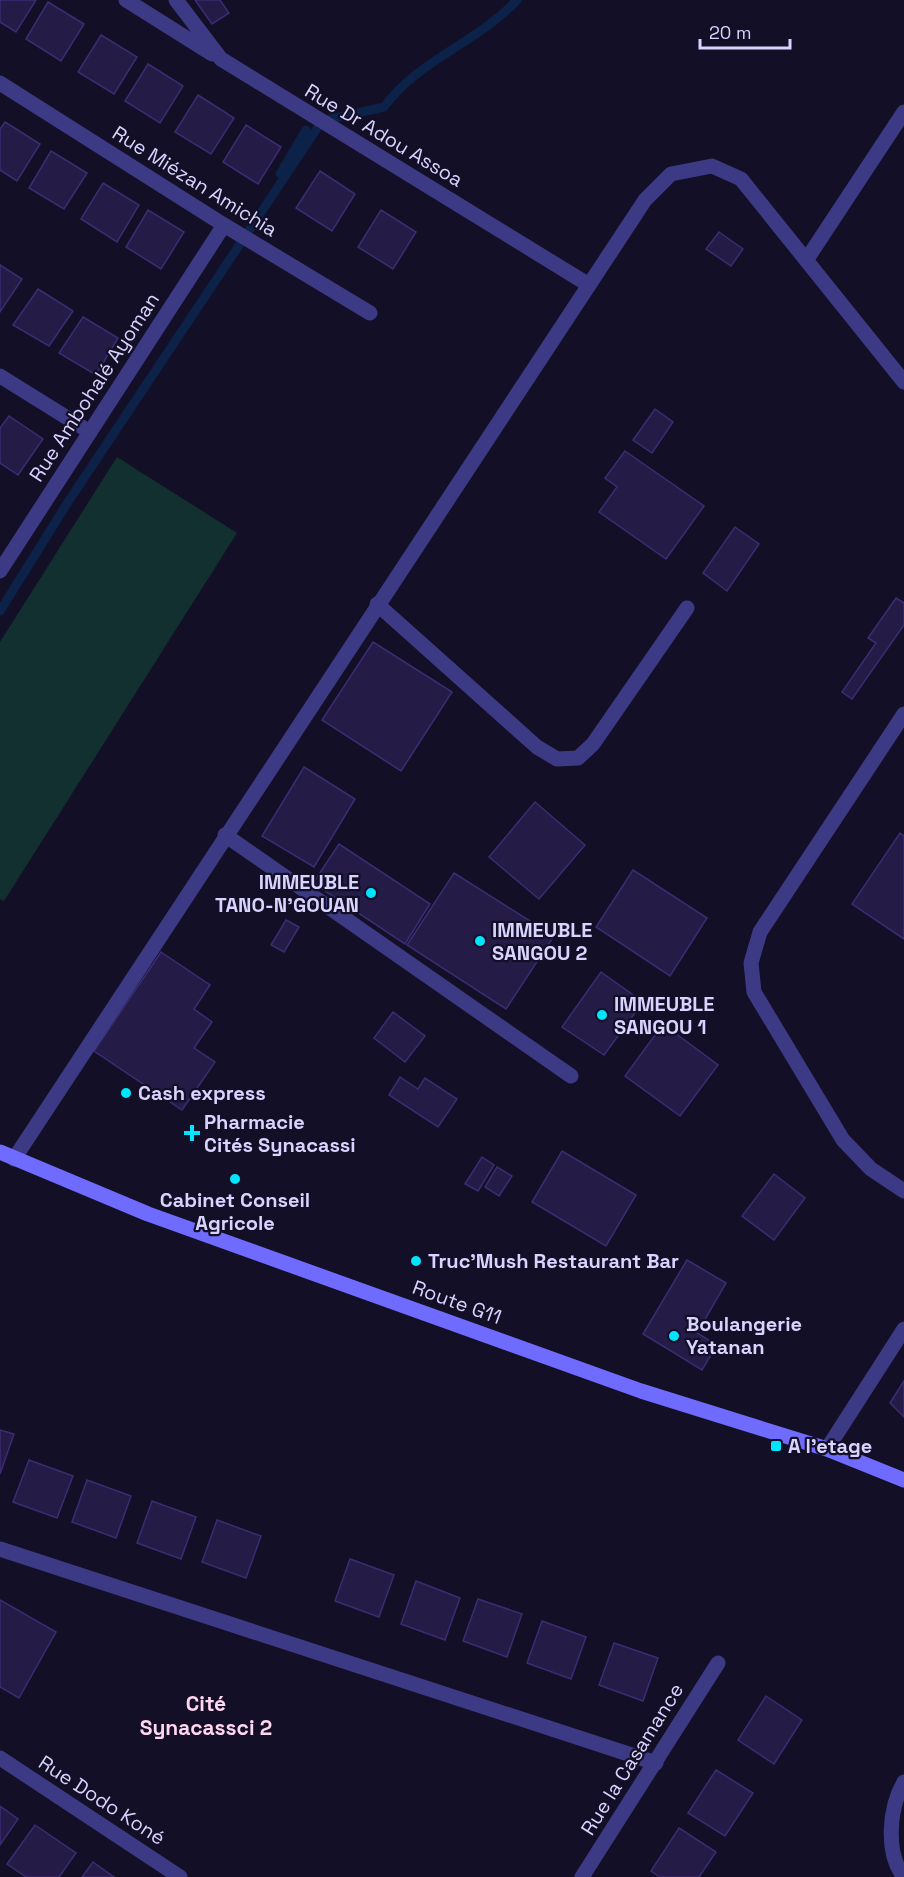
<svg xmlns="http://www.w3.org/2000/svg" width="904" height="1877" font-family="'Space Grotesk',sans-serif">
	<rect width="100%" height="100%" fill="#130f26"/>
	<path fill="#12302f" d="M 117,457 L 237,533 L 4,901 L 0,899 L 0,642 Z"/>
	<g fill="none" stroke-linecap="round" stroke-linejoin="round">
		<g stroke="#0c2248" stroke-width="9">
			<path d="M 280,174 L 306,130"/>
			<path d="M 0,611 L 68,502 L 322,121 L 384,107 C 417,61 478,42 517,0"/>
		</g>
	</g>
	<g fill="#241b47" stroke="#3b2d73" stroke-width="1.5">
		<path d="M 0,0 L 36,0 L 16,32 L 0,22 Z"/>
		<path d="M 195,0 L 220,0 L 229,13 L 212,24 Z"/>
		<path d="M 48,2 L 84,24 L 61,61 L 26,39 Z"/>
		<path d="M 101,35 L 137,57 L 114,94 L 78,72 Z"/>
		<path d="M 148,64 L 183,86 L 160,123 L 125,101 Z"/>
		<path d="M 198,95 L 234,118 L 211,154 L 175,132 Z"/>
		<path d="M 5,122 L 40,144 L 17,181 L 0,170 L 0,129 Z"/>
		<path d="M 246,125 L 281,147 L 258,184 L 223,162 Z"/>
		<path d="M 51,151 L 87,173 L 64,209 L 29,188 Z"/>
		<path d="M 320,171 L 355,194 L 332,231 L 296,208 Z"/>
		<path d="M 103,183 L 139,205 L 117,242 L 81,219 Z"/>
		<path d="M 148,210 L 184,232 L 161,269 L 126,247 Z"/>
		<path d="M 381,210 L 416,232 L 393,269 L 358,247 Z"/>
		<path d="M 719,232 L 743,249 L 731,266 L 706,249 Z"/>
		<path d="M 0,265 L 22,279 L 0,312 Z"/>
		<path d="M 38,289 L 73,311 L 49,346 L 13,325 Z"/>
		<path d="M 83,317 L 118,338 L 96,375 L 59,353 Z"/>
		<path d="M 655,409 L 673,422 L 652,453 L 633,440 Z"/>
		<path d="M 9,416 L 43,439 L 18,475 L 0,463 L 0,428 Z"/>
		<path d="M 625,451 L 704,506 L 666,559 L 599,512 L 617,487 L 605,478 Z"/>
		<path d="M 735,527 L 759,544 L 727,591 L 703,573 Z"/>
		<path d="M 896,598 L 904,603 L 904,625 L 852,699 L 842,692 L 876,643 L 868,638 Z"/>
		<path d="M 373,642 L 452,692 L 401,771 L 322,720 Z"/>
		<path d="M 304,767 L 355,799 L 314,867 L 262,836 Z"/>
		<path d="M 535,802 L 585,845 L 539,899 L 489,857 Z"/>
		<path d="M 900,833 L 904,836 L 904,939 L 852,904 Z"/>
		<path d="M 339,844 L 430,904 L 405,944 L 313,883 Z"/>
		<path d="M 633,870 L 707,918 L 670,976 L 596,927 Z"/>
		<path d="M 454,873 L 554,936 L 506,1009 L 407,945 Z"/>
		<path d="M 286,920 L 299,927 L 284,952 L 271,945 Z"/>
		<path d="M 161,952 L 210,985 L 194,1009 L 212,1022 L 194,1048 L 215,1062 L 182,1110 L 94,1051 Z"/>
		<path d="M 601,972 L 643,1002 L 604,1055 L 562,1027 Z"/>
		<path d="M 393,1012 L 425,1036 L 405,1062 L 374,1038 Z"/>
		<path d="M 663,1024 L 718,1065 L 680,1116 L 625,1076 Z"/>
		<path d="M 400,1077 L 418,1089 L 425,1078 L 457,1099 L 438,1127 L 389,1095 Z"/>
		<path d="M 562,1151 L 636,1195 L 606,1246 L 532,1202 Z"/>
		<path d="M 482,1157 L 494,1165 L 478,1191 L 465,1184 Z"/>
		<path d="M 497,1167 L 512,1176 L 499,1196 L 485,1187 Z"/>
		<path d="M 774,1174 L 805,1198 L 774,1240 L 742,1216 Z"/>
		<path d="M 687,1260 L 726,1283 L 697,1333 L 717,1345 L 702,1370 L 643,1334 Z"/>
		<path d="M 904,1381 L 904,1417 L 890,1403 Z"/>
		<path d="M 0,1430 L 14,1434 L 0,1474 Z"/>
		<path d="M 29,1460 L 73,1476 L 57,1518 L 13,1502 Z"/>
		<path d="M 87,1480 L 131,1496 L 116,1538 L 72,1522 Z"/>
		<path d="M 152,1501 L 196,1517 L 181,1559 L 137,1543 Z"/>
		<path d="M 217,1520 L 261,1536 L 246,1578 L 202,1562 Z"/>
		<path d="M 350,1559 L 394,1575 L 379,1617 L 335,1601 Z"/>
		<path d="M 416,1581 L 460,1598 L 445,1640 L 401,1624 Z"/>
		<path d="M 478,1599 L 522,1614 L 507,1657 L 463,1641 Z"/>
		<path d="M 0,1600 L 56,1632 L 19,1698 L 0,1687 Z"/>
		<path d="M 542,1621 L 586,1637 L 571,1679 L 527,1663 Z"/>
		<path d="M 614,1643 L 658,1658 L 643,1701 L 599,1685 Z"/>
		<path d="M 766,1696 L 802,1720 L 774,1764 L 738,1740 Z"/>
		<path d="M 716,1770 L 753,1793 L 725,1836 L 688,1813 Z"/>
		<path d="M 0,1806 L 18,1819 L 0,1845 Z"/>
		<path d="M 35,1825 L 76,1853 L 59,1877 L 26,1877 L 7,1864 Z"/>
		<path d="M 679,1828 L 716,1852 L 699,1877 L 660,1877 L 651,1871 Z"/>
		<path d="M 93,1862 L 114,1877 L 82,1877 Z"/>
	</g>
	<g fill="none" stroke-linecap="round" stroke-linejoin="round">
		<g stroke="#3d3a85" stroke-width="15">
			<path d="M 126,0 L 212,54"/>
			<path d="M 176,0 L 221,59 L 589,285"/>
			<path d="M 0,83 L 224,225 L 370,313"/>
			<path d="M 807,259 L 904,112"/>
			<path d="M 0,376 L 90,432"/>
			<path d="M 0,571 L 224,225"/>
			<path d="M 377,604 L 537,747 L 557,759 L 578,758 L 593,744 L 687,608"/>
			<path d="M 904,714 L 760,932 L 751,963 L 754,992 L 843,1140 L 871,1169 L 904,1191"/>
			<path d="M 225,835 L 571,1076"/>
			<path d="M 14,1159 L 645,200 L 671,174 L 712,166 L 741,179 L 904,382"/>
			<path d="M 827,1449 L 904,1329"/>
			<path d="M 0,1549 L 656,1763"/>
			<path d="M 0,1758 L 180,1877"/>
			<path d="M 582,1877 L 718,1663"/>
			<path d="M 904,1877 C 885,1853 889,1808 904,1782"/>
		</g>
		<path stroke="#6f6bff" stroke-width="15" d="M 0,1152 L 148,1214 L 641,1391 L 827,1449 L 904,1480"/>
	</g>
	<g fill="#00e5ff" stroke="#130f26" stroke-width="2">
		<circle cx="371" cy="893" r="6"/>
		<circle cx="480" cy="941" r="6"/>
		<circle cx="602" cy="1015" r="6"/>
		<circle cx="126" cy="1093" r="6"/>
		<path d="M189 1124h6v6h6v6h-6v6h-6v-6h-6v-6h6z"/>
		<circle cx="235" cy="1179" r="6"/>
		<circle cx="416" cy="1261" r="6"/>
		<circle cx="674" cy="1336" r="6"/>
		<rect x="770" y="1440" width="12" height="12" rx="3"/>
	</g>
	<g text-anchor="middle" dominant-baseline="central" stroke-width="4.5" stroke-linejoin="round" paint-order="stroke">
		<g font-size="20" fill="#d9d4ff" stroke="#130f26">
			<text transform="translate(384 135) rotate(31)">Rue Dr Adou Assoa</text>
			<text transform="translate(195 181) rotate(32)">Rue Miézan Amichia</text>
			<text transform="translate(94 387) rotate(-57)">Rue Ambohalé Ayoman</text>
			<text transform="translate(457 1302) rotate(20)">Route G11</text>
			<text transform="translate(632 1759) rotate(-58)">Rue la Casamance</text>
			<text transform="translate(102 1800) rotate(33)">Rue Dodo Koné</text>
		</g>
		<g font-size="20" font-weight="bold" fill="#d9d4ff" stroke="#130f26" text-anchor="start">
			<text x="359" y="882" text-anchor="end">IMMEUBLE<tspan x="359" dy="23">TANO-N'GOUAN</tspan></text>
			<text x="492" y="930">IMMEUBLE<tspan x="492" dy="23">SANGOU 2</tspan></text>
			<text x="614" y="1004">IMMEUBLE<tspan x="614" dy="23">SANGOU 1</tspan></text>
			<text x="138" y="1093">Cash express</text>
			<text x="204" y="1122">Pharmacie<tspan x="204" dy="23">Cités Synacassi</tspan></text>
			<text x="235" y="1200" text-anchor="middle">Cabinet Conseil<tspan x="235" dy="23">Agricole</tspan></text>
			<text x="428" y="1261">Truc'Mush Restaurant Bar</text>
			<text x="686" y="1324">Boulangerie<tspan x="686" dy="23">Yatanan</tspan></text>
			<text x="788" y="1446">A l'etage</text>
		</g>
		<g font-size="21" font-weight="bold" fill="#ffd6f0" stroke="#130f26">
			<text x="206" y="1703">Cité<tspan x="206" dy="24">Synacassci 2</tspan></text>
		</g>
	</g>
	<path d="M700 39v9h90v-9" fill="none" stroke="#d9d4ff" stroke-width="3"/>
	<text x="709" y="39" font-size="18" fill="#d9d4ff" stroke="#130f26" stroke-width="4.5" paint-order="stroke">20 m</text>
</svg>
